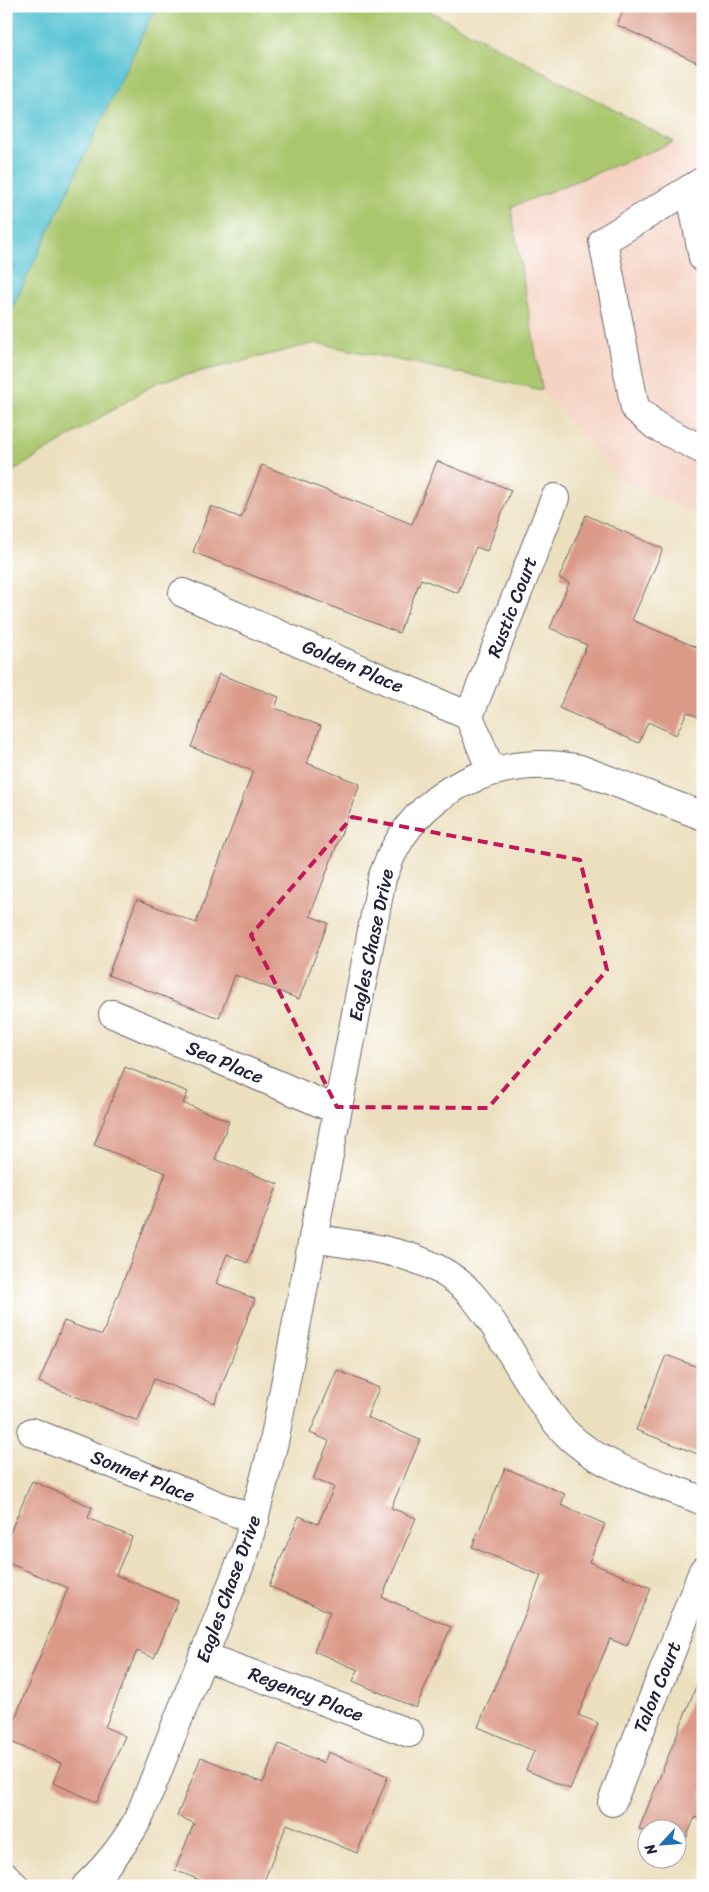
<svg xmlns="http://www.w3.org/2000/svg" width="709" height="1892" font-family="Sriracha,sans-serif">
	<rect width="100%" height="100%" fill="#fff"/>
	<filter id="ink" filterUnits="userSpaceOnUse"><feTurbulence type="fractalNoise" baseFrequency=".02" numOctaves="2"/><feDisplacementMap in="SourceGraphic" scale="10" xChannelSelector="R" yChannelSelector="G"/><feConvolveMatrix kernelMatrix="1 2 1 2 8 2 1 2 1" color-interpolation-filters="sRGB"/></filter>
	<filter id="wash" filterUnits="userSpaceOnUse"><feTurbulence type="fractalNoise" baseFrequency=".0096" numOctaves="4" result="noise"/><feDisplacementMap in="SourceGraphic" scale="20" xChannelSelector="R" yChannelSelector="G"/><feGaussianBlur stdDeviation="1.12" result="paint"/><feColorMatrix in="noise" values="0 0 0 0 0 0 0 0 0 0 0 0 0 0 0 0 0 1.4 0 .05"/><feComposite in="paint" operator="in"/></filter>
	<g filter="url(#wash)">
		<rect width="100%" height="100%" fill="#ecdfbe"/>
		<path fill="#f5d2c2" d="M 674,142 L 703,153 L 703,517 L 621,480 L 542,390 L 511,207 Z"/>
		<path fill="#aac76e" stroke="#667454" d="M 6,6 L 420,6 L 674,142 L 511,207 L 542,390 L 316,343 L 158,382 L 10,473 L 6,472 Z"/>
		<path fill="#59c4d4" stroke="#3e7388" d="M 6,6 L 156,6 L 6,321 Z"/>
		<g id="blocks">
			<g fill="#db9a88">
				<path d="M 625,6 L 694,6 L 703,10 L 703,65 L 617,25 Z"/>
				<path d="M 437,461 L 511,490 L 487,551 L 476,547 L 458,593 L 421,579 L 399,633 L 193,552 L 211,506 L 241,518 L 262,465 L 412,524 Z"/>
				<path d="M 586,515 L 663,549 L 632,620 L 703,650 L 703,719 L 687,712 L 676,735 L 648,722 L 639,743 L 559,708 L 587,645 L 550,628 L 569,583 L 559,578 Z"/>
				<path d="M 219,674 L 279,697 L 275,708 L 321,726 L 307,763 L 360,784 L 310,916 L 328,923 L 299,999 L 235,975 L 219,1018 L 108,975 L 137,899 L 196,923 L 253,771 L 191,747 Z"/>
				<path d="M 125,1067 L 188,1092 L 183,1103 L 229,1121 L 215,1159 L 278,1184 L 247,1263 L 227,1254 L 216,1283 L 255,1299 L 215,1403 L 154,1379 L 138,1421 L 39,1382 L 64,1321 L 102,1335 L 166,1173 L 94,1145 Z"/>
				<path d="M 666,1355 L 703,1369 L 703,1456 L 636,1430 Z"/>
				<path d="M 337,1370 L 379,1388 L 367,1417 L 420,1440 L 391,1508 L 416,1518 L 382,1597 L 451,1627 L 416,1708 L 353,1681 L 358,1670 L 314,1651 L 330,1612 L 269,1586 L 299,1516 L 318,1524 L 334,1487 L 313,1479 L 329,1441 L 310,1433 Z"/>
				<path d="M 505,1468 L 565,1494 L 561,1505 L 605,1524 L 589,1562 L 651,1588 L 627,1646 L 610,1639 L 578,1715 L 598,1723 L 570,1789 L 526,1770 L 534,1751 L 478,1727 L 541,1576 L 472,1547 Z"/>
				<path d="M 32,1481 L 92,1507 L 88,1518 L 132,1537 L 116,1575 L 178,1601 L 154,1658 L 137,1651 L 105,1727 L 125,1736 L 97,1802 L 53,1783 L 61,1763 L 6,1740 L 68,1588 L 6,1562 L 6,1542 Z"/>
				<path d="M 703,1669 L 703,1820 L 695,1817 L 683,1846 L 676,1844 L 676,1830 L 646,1830 L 646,1832 L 639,1829 Z"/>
				<path d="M 279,1744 L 324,1763 L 328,1752 L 388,1776 L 357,1853 L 287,1824 L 262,1886 L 214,1886 L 175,1870 L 194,1823 L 177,1816 L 201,1757 L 263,1783 Z"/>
			</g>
		</g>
	</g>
	<g filter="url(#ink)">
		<use href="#blocks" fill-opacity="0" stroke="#696469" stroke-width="1"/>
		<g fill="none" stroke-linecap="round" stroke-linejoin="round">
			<g stroke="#696469" stroke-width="30">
				<g id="minor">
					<path d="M 703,181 L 603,241 L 635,408 L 656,426 L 703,450"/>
					<path d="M 690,189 L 703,258"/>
					<path d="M 183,593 L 469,716 L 491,771"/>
					<path d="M 469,716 L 555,498"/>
					<path d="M 113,1014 L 337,1110"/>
					<path d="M 313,1238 C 369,1248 437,1251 476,1300 C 493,1321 507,1346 521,1369 C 538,1395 552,1423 576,1442 C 609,1470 663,1484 703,1501"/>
					<path d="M 32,1432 L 255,1520"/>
					<path d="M 203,1656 L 409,1733"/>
					<path d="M 612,1802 L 703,1571"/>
					<path d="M 6,1877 L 15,1886"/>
					<path d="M 86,1886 C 109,1864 127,1842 141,1813 L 246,1549 L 274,1442 L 382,878 C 386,869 389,859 394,850 C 429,782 509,754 580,769 L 703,816"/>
				</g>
			</g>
			<use href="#minor" stroke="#fff" stroke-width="28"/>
		</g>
	</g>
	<path fill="none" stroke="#c2185b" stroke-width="4" stroke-dasharray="10 6" stroke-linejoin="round" d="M 352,817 L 580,860 L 607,970 L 488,1108 L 337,1107 L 251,935 Z"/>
	<g text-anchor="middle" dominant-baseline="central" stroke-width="4" stroke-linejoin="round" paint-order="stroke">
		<g font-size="19" fill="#22223b" stroke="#fff">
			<text transform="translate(512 607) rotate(-69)">Rustic Court</text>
			<text transform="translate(353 666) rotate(23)">Golden Place</text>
			<text transform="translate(371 945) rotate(-78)">Eagles Chase Drive</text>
			<text transform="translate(225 1062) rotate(23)">Sea Place</text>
			<text transform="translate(143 1476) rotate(22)">Sonnet Place</text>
			<text transform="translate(228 1589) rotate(-70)">Eagles Chase Drive</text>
			<text transform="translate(657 1687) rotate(-68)">Talon Court</text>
			<text transform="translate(306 1694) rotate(21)">Regency Place</text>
		</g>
	</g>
	<rect width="709" height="1892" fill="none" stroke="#fff" stroke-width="25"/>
	<g transform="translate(662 1844) rotate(244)"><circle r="24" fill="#ffffff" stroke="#a7a7b1"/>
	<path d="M0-4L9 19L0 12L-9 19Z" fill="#1f6fb2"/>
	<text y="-8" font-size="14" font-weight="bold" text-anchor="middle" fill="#22223b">N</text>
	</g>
</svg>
